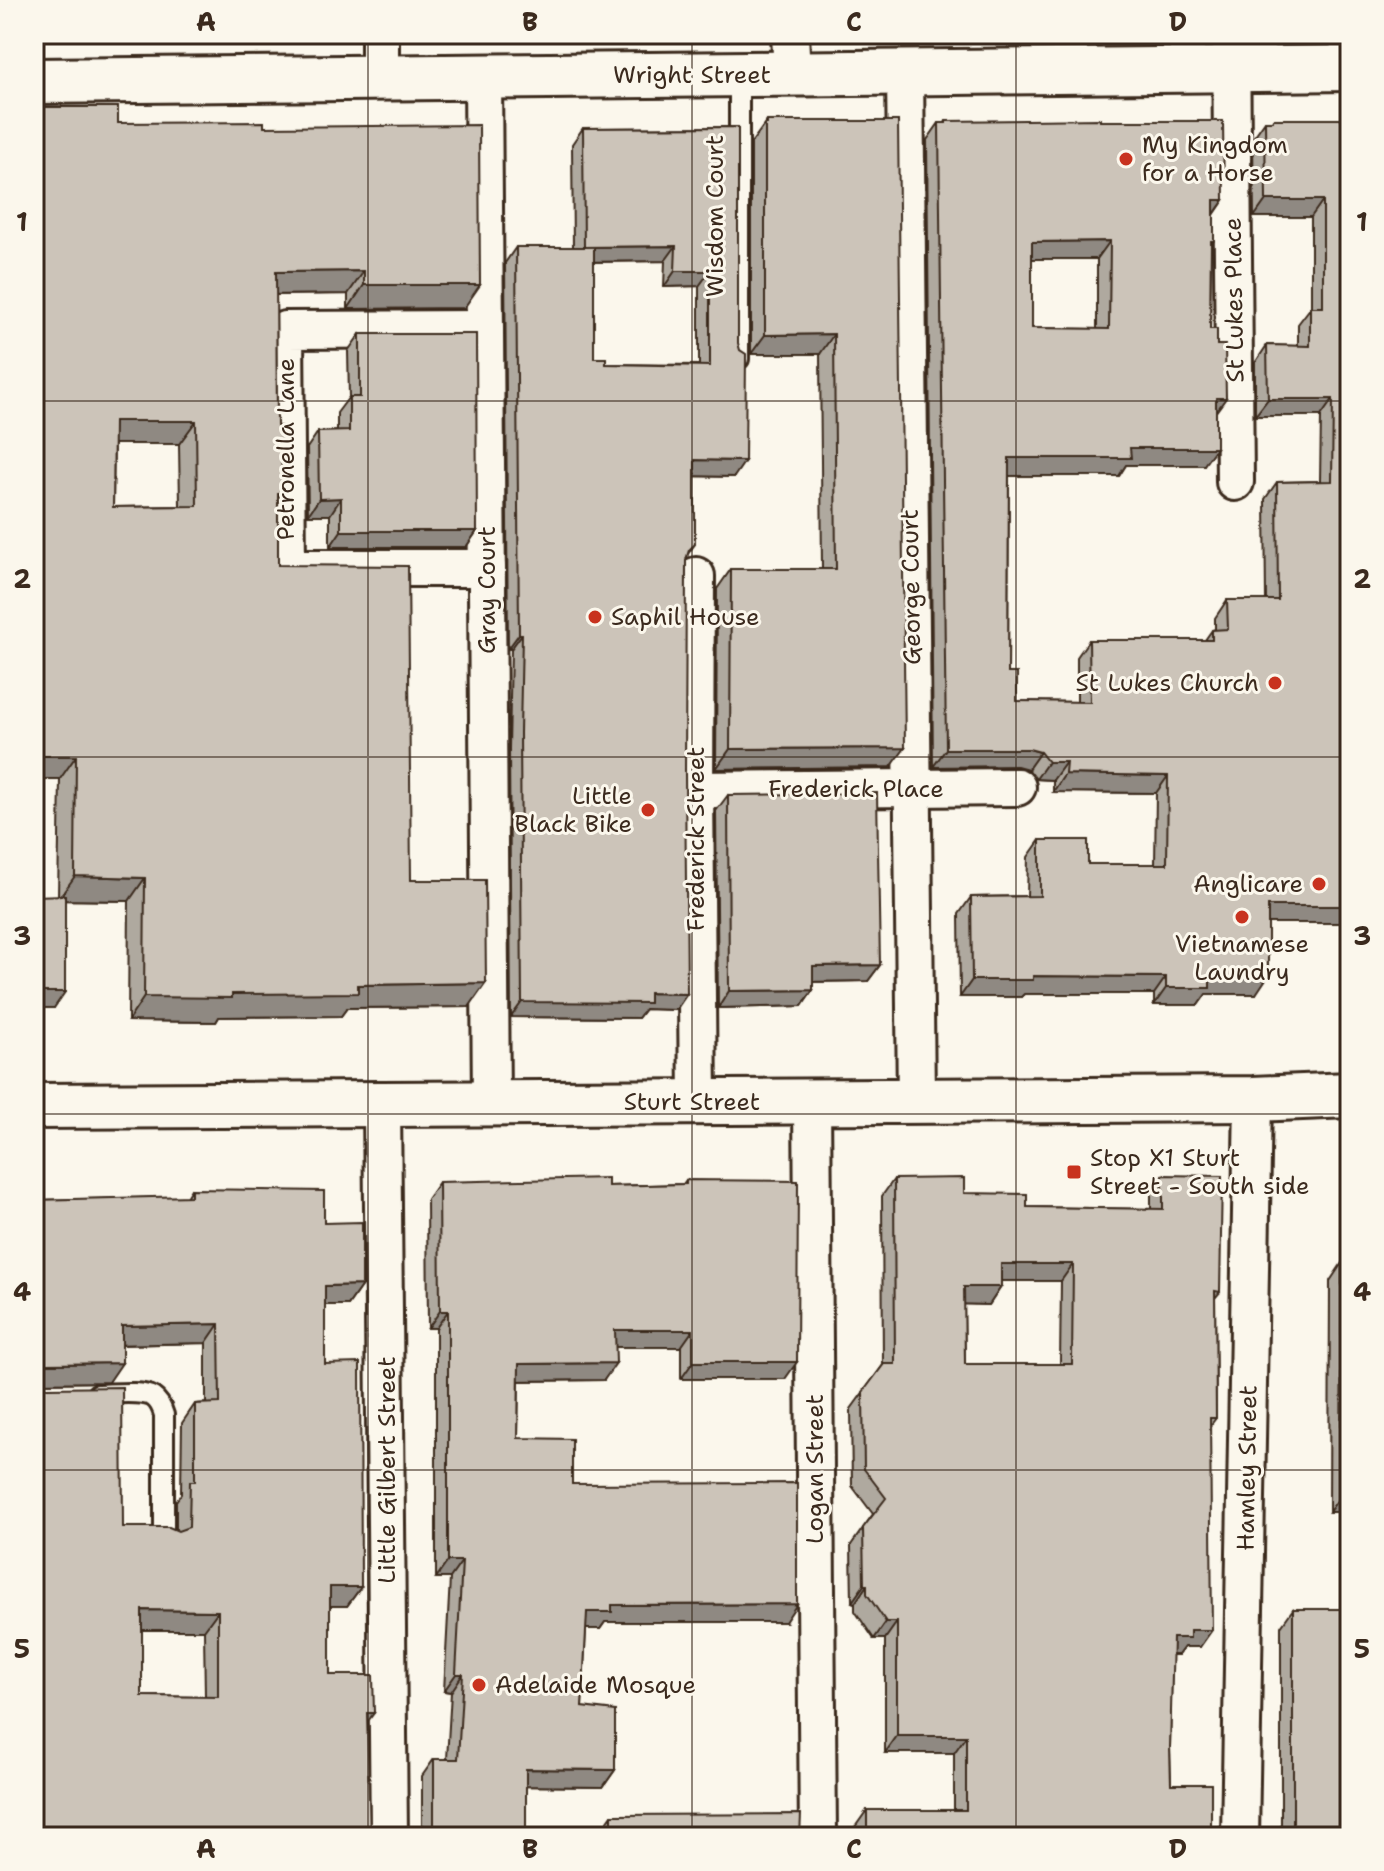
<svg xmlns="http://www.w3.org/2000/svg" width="1384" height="1871" font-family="'Shantell Sans',sans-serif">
	<rect width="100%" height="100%" fill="#fbf7ec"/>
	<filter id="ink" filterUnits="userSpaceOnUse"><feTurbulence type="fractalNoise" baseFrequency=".0125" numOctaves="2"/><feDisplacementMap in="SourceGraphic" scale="16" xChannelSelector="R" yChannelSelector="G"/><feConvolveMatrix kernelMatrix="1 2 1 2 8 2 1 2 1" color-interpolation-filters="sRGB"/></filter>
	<g filter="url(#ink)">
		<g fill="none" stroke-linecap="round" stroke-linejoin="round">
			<g stroke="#3b2a1e" stroke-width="24">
				<g id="lane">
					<path d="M 739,74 L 739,359"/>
					<path d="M 97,1394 C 111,1394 142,1390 153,1397 C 159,1401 162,1408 164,1415 L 164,1538"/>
				</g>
			</g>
			<g stroke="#3b2a1e" stroke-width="42">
				<g id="street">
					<path d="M 380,34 L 380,78"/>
					<path d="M 790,34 L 792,74"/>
					<path d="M 1231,34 L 1235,482"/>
					<path d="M 905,72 L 916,1101"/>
					<path d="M 483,77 L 491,1103"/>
					<path d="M 485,329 L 285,330 L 287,568 L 487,568"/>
					<path d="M 696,576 L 695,790 L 698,1102"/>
					<path d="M 695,790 L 1017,787"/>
					<path d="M 812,1101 L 818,1837"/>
					<path d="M 382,1103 L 389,1837"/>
					<path d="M 1240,1837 L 1253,1099"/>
				</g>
			</g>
			<g stroke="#3b2a1e" stroke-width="50">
				<g id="secondary">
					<path d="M 34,81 L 1350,68"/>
					<path d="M 34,1106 L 1253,1099 L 1350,1095"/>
				</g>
			</g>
			<use href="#lane" stroke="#fbf7ec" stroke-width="18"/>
			<use href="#street" stroke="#fbf7ec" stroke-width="36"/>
			<use href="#secondary" stroke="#fbf7ec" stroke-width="44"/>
		</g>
		<g fill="#afa99f" stroke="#3b2a1e" stroke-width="2" fill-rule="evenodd">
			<path d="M 1273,119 L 1350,119 L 1350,923 L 1268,923 L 1256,994 L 1206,994 L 1198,1005 L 1154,1005 L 1154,994 L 1024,994 L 1021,997 L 960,997 L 959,914 L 971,897 L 1027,896 L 1028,857 L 1040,840 L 1088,864 L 1155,864 L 1156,793 L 1053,792 L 1053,780 L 1036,779 L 1028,769 L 1017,766 L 933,767 L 927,140 L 939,123 L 945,123 L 946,121 L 1100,121 L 1224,200 L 1214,215 L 1214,241 L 1211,245 L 1210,329 L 1216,412 L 1204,465 L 1126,465 L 1119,476 L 1009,476 L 1008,673 L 1017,701 L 1077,702 L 1077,657 L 1089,640 L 1205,640 L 1212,630 L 1215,629 L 1215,618 L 1227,600 L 1266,600 L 1265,499 L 1277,482 L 1320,481 L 1321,416 L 1255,416 L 1255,363 L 1267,345 L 1298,346 L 1298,324 L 1311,307 L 1311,217 L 1254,217 L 1253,138 L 1265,121 L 1272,121 ZM 1032,259 L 1097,259 L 1097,329 L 1032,328 Z"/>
			<path d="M 767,121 L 898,121 L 891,767 L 716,769 L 717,589 L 731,569 L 822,569 L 820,354 L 751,354 L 751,143 Z"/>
			<path d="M 118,123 L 264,127 L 464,308 L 348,309 L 348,294 L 276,295 L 277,426 L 282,492 L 278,498 L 278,565 L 411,880 L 469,1007 L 347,1008 L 341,1016 L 219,1017 L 216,1022 L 128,1021 L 129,901 L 65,900 L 54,1008 L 34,1008 L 34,896 L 58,896 L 60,779 ZM 114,444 L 179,444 L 180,506 L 113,507 Z"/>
			<path d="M 738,127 L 734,477 L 695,476 L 695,544 L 688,554 L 686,560 L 676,1010 L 645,1009 L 638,1018 L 511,1017 L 509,749 L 511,649 L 508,649 L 505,263 L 516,247 L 573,247 L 572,144 L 583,128 ZM 665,261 L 664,287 L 699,286 L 699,365 L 606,364 L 594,358 L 594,262 Z"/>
			<path d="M 360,334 L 477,531 L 466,547 L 330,547 L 330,515 L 308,515 L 307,448 L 318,432 L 337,431 L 337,413 L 349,397 L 348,351 Z"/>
			<path d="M 728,795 L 880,965 L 868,981 L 813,982 L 813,990 L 802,1006 L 718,1008 L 716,811 Z"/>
			<path d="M 1163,1175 L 1220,1292 L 1215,1298 L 1216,1418 L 1210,1426 L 1200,1647 L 1184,1647 L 1178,1655 L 1172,1655 L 1170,1747 L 1171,1784 L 1211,1837 L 855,1837 L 855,1827 L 867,1810 L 954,1810 L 954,1753 L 885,1753 L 885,1639 L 874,1639 L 855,1611 L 855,1603 L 852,1602 L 851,1545 L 873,1514 L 852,1486 L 851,1409 L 883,1365 L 882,1196 L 894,1179 L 1027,1207 L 1151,1209 L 1151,1192 ZM 1001,1281 L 1061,1281 L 1060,1364 L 965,1364 L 964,1304 L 989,1305 L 1001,1287 Z"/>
			<path d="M 686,1180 L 785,1379 L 681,1379 L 681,1347 L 615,1347 L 604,1380 L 519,1381 L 518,1438 L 572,1484 L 785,1622 L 605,1622 L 600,1629 L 586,1629 L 582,1707 L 615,1770 L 603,1787 L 526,1786 L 526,1837 L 422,1837 L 422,1776 L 434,1759 L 447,1759 L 451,1692 L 444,1691 L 450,1578 L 436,1578 L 436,1328 L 428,1328 L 427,1199 L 439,1182 L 608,1186 L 683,1184 Z"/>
			<path d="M 191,1189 L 324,1223 L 362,1285 L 348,1305 L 325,1305 L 325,1364 L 361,1587 L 347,1606 L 330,1606 L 330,1675 L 367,1723 L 34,1837 L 34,1200 L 186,1197 ZM 206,1343 L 206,1403 L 195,1404 L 182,1423 L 181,1494 L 176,1501 L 176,1530 L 123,1527 L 38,1383 L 109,1382 L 122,1345 ZM 142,1630 L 204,1630 L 205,1697 L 142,1696 Z"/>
			<path d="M 1342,1263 L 1350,1263 L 1350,1512 L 1329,1512 L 1330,1281 Z"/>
			<path d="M 1293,1609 L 1350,1837 L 1281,1837 L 1281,1626 Z"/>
			<path d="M 612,1815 L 800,1837 L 600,1837 L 600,1832 Z"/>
		</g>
		<g fill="#8f8982" stroke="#3b2a1e" stroke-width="2">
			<path d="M 1214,200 L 1224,200 L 1212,217 Z"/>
			<path d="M 1266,200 L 1323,200 L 1311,217 L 1254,217 Z"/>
			<path d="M 1110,241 L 1097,259 L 1020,259 L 1032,242 Z"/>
			<path d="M 676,246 L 665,261 L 573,262 L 584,247 Z"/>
			<path d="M 364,271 L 348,294 L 259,295 L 276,272 Z"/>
			<path d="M 675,271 L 710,271 L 699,286 L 664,287 Z"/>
			<path d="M 364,285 L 480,285 L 464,308 L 348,309 Z"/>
			<path d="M 834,334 L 820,354 L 751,354 L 765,335 Z"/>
			<path d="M 1216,398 L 1226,398 L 1213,416 Z"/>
			<path d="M 1268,399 L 1333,399 L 1321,416 L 1255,416 Z"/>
			<path d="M 114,421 L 196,421 L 179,444 L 98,444 Z"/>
			<path d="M 1130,448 L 1216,448 L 1204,465 L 1126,465 L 1119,476 L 997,476 L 1009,458 Z"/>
			<path d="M 695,460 L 745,461 L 734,477 L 684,476 Z"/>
			<path d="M 341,498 L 330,515 L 308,515 L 319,499 Z"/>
			<path d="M 341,531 L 477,531 L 466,547 L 330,547 Z"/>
			<path d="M 519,634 L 522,634 L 511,649 L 508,649 Z"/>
			<path d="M 905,748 L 891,767 L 716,769 L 730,749 Z"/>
			<path d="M 946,749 L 1029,749 L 1040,752 L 1028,769 L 1017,766 L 933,767 Z"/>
			<path d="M 34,756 L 76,756 L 60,779 L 34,779 Z"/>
			<path d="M 1048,762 L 1066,762 L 1053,780 L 1036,779 Z"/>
			<path d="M 1065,774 L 1168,776 L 1156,793 L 1053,792 Z"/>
			<path d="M 75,876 L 145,878 L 129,901 L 58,900 Z"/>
			<path d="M 1268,906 L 1350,906 L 1350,923 L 1255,923 Z"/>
			<path d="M 880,965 L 868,981 L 801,982 L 813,966 Z"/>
			<path d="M 1033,976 L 1166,977 L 1154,994 L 1024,994 L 1021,997 L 960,997 L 972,980 Z"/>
			<path d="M 1210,976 L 1268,976 L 1256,994 L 1206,994 L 1198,1005 L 1154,1005 L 1166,988 Z"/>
			<path d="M 486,983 L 469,1007 L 347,1008 L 341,1016 L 219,1017 L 216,1022 L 128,1021 L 144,997 L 232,994 L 358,985 Z"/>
			<path d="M 813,990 L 802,1006 L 718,1008 L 729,991 Z"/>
			<path d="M 34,992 L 65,992 L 54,1008 L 34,1008 Z"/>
			<path d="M 649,993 L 687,994 L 676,1010 L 645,1009 L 638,1018 L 511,1017 L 522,1002 Z"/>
			<path d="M 1001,1264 L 1073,1264 L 1061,1281 L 989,1281 Z"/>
			<path d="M 362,1285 L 348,1305 L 312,1305 L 325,1286 Z"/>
			<path d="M 964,1287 L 1001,1287 L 989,1305 L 952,1304 Z"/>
			<path d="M 440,1311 L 448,1311 L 436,1328 L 428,1328 Z"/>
			<path d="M 219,1324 L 206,1343 L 109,1345 L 122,1326 Z"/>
			<path d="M 615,1330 L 693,1330 L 681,1347 L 603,1347 Z"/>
			<path d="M 693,1362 L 797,1362 L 785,1379 L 681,1379 Z"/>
			<path d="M 122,1363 L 109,1382 L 34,1383 L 38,1369 L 47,1364 Z"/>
			<path d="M 616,1363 L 604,1380 L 507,1381 L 519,1364 Z"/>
			<path d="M 1341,1495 L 1350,1495 L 1350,1512 L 1329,1512 Z"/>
			<path d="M 448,1561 L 462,1561 L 450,1578 L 436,1578 Z"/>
			<path d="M 864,1585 L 867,1585 L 855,1603 L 852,1602 Z"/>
			<path d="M 330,1587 L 361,1587 L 347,1606 L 316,1606 Z"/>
			<path d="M 797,1604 L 785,1622 L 605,1622 L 600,1629 L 575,1629 L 587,1612 L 612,1605 Z"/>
			<path d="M 142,1610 L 218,1611 L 204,1630 L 128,1630 Z"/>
			<path d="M 886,1622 L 897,1622 L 885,1639 L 874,1639 Z"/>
			<path d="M 1190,1630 L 1212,1630 L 1200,1647 L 1184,1647 L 1178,1655 L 1161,1655 L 1173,1638 Z"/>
			<path d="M 456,1674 L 463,1674 L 451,1692 L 444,1691 Z"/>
			<path d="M 367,1713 L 374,1713 L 360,1732 Z"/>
			<path d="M 897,1736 L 966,1736 L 954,1753 L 885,1753 Z"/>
			<path d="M 526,1769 L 615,1770 L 603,1787 L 514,1786 Z"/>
		</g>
		<g fill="#ccc4b9" stroke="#3b2a1e" stroke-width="2" fill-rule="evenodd">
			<path d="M 34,107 L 118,107 L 118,123 L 264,122 L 264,127 L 479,125 L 480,285 L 364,285 L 364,271 L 276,272 L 277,426 L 281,426 L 282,492 L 278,493 L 278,565 L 408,566 L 411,880 L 485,880 L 486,983 L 358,985 L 358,993 L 232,994 L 232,998 L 144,997 L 145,878 L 75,876 L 76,756 L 34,756 ZM 114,421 L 196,421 L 197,506 L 113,507 Z"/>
			<path d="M 1100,119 L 1100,121 L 1223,121 L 1224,200 L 1214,200 L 1214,241 L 1211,241 L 1210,329 L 1217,329 L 1217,345 L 1225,345 L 1226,398 L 1216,398 L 1216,448 L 1130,448 L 1131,458 L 1009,458 L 1008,673 L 1017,673 L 1017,701 L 1090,702 L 1089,640 L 1212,640 L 1212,630 L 1228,629 L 1227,600 L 1278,600 L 1277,482 L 1332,481 L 1333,399 L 1268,399 L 1267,345 L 1310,346 L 1310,307 L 1323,307 L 1323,200 L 1266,200 L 1265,121 L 1273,121 L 1273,119 L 1350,119 L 1350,906 L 1268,906 L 1268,976 L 1210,976 L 1210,988 L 1166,988 L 1166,977 L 1033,976 L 1033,980 L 972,980 L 971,897 L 1040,896 L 1040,840 L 1088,840 L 1088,864 L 1167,864 L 1168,776 L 1065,774 L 1066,762 L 1048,762 L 1040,752 L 1029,749 L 946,749 L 939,123 L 946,123 L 946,121 ZM 1110,241 L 1109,329 L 1032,328 L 1032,242 Z"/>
			<path d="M 767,121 L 898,121 L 905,748 L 730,749 L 731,569 L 836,569 L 834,334 L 765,335 L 765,124 L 767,124 Z"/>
			<path d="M 738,127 L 738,343 L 740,350 L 746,354 L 745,461 L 695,460 L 695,544 L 689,550 L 686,560 L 685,774 L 687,994 L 649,993 L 649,1003 L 522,1002 L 520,733 L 522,634 L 519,634 L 516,247 L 594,247 L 594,358 L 606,358 L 606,364 L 710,366 L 710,271 L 675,271 L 676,246 L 584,247 L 583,128 Z"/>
			<path d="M 360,334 L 476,334 L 477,531 L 341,531 L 341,498 L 319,499 L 318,432 L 349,431 L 349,397 L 360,397 Z"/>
			<path d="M 877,793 L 880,965 L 813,966 L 813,990 L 729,991 L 728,795 Z"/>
			<path d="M 65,895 L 65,992 L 34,992 L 34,896 Z"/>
			<path d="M 1163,1175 L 1222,1176 L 1220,1292 L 1215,1291 L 1216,1418 L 1210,1418 L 1212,1630 L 1190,1630 L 1190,1638 L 1173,1638 L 1170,1747 L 1171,1784 L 1211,1784 L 1211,1837 L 867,1837 L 867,1810 L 966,1810 L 966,1736 L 897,1736 L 897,1622 L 886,1622 L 867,1594 L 867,1585 L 864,1585 L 863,1528 L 886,1498 L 864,1469 L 863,1392 L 884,1364 L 895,1364 L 894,1179 L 964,1178 L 964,1193 L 1027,1194 L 1027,1207 L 1163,1209 ZM 1001,1264 L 1073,1264 L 1072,1364 L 965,1364 L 964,1287 L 1001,1287 Z"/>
			<path d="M 608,1178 L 608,1186 L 686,1184 L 686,1180 L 798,1181 L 797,1362 L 693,1362 L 693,1330 L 615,1330 L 616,1363 L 519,1364 L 518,1438 L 572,1439 L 572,1484 L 797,1483 L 797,1604 L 612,1605 L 612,1612 L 587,1612 L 582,1707 L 615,1711 L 615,1770 L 526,1769 L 526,1837 L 428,1837 L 428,1832 L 434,1832 L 434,1759 L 458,1759 L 463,1674 L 456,1674 L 462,1561 L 448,1561 L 448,1311 L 440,1311 L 439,1182 Z"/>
			<path d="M 191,1189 L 324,1191 L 324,1223 L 362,1222 L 362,1285 L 325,1286 L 325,1364 L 360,1363 L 361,1587 L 330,1587 L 330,1675 L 373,1675 L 374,1713 L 367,1713 L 370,1837 L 34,1837 L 34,1200 L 191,1196 ZM 219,1324 L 220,1403 L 195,1404 L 195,1481 L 190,1481 L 189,1527 L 178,1531 L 169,1527 L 123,1527 L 122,1387 L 47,1388 L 41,1386 L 37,1381 L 36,1375 L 38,1369 L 47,1364 L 122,1363 L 122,1326 ZM 142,1610 L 218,1611 L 218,1697 L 142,1696 Z"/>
			<path d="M 1342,1263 L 1350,1263 L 1350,1495 L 1341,1495 Z"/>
			<rect x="1293" y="1609" width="57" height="228"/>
			<path d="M 801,1814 L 800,1837 L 612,1837 L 612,1815 Z"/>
		</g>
	</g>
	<path fill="none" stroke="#3b2a1e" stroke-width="2" stroke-opacity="0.55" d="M 368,34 L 368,1837M 692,34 L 692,1837M 1016,34 L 1016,1837M 34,401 L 1350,401M 34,757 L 1350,757M 34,1114 L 1350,1114M 34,1470 L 1350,1470"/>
	<g fill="#c8321e" stroke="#fbf7ec" stroke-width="3">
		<circle cx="1126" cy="159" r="8"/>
		<circle cx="595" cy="617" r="8"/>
		<circle cx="1275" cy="683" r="8"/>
		<circle cx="648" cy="810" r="8"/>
		<circle cx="1319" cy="884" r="8"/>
		<circle cx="1242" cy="917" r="8"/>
		<rect x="1066" y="1164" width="16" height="16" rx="4"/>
		<circle cx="479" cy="1685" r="8"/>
	</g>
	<g text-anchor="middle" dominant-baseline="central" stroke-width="6" stroke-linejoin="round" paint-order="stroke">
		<g font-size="24" fill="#3b2a1e" stroke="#fbf7ec">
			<text x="692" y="75">Wright Street</text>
			<text transform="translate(715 216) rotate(-90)">Wisdom Court</text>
			<text transform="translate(1234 300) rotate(-91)">St Lukes Place</text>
			<text transform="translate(286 449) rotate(-90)">Petronella Lane</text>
			<text transform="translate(911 587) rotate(-91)">George Court</text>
			<text transform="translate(487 590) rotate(-90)">Gray Court</text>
			<text x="856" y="789">Frederick Place</text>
			<text transform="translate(696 839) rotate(-90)">Frederick Street</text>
			<text x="692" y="1102">Sturt Street</text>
			<text transform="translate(1247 1468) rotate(-89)">Hamley Street</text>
			<text transform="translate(815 1469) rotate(-90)">Logan Street</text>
			<text transform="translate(387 1470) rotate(-90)">Little Gilbert Street</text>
		</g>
		<g font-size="24" fill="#3b2a1e" stroke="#fbf7ec" text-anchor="start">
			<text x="1142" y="145">My Kingdom<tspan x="1142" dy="28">for a Horse</tspan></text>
			<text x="611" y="617">Saphil House</text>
			<text x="1259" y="683" text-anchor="end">St Lukes Church</text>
			<text x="632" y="796" text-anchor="end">Little<tspan x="632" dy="28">Black Bike</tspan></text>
			<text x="1303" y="884" text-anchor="end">Anglicare</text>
			<text x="1242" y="944" text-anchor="middle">Vietnamese<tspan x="1242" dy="28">Laundry</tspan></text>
			<text x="1090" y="1158">Stop X1 Sturt<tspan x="1090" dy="28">Street - South side</tspan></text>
			<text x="495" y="1685">Adelaide Mosque</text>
		</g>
	</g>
	<rect width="1384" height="1871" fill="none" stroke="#fbf7ec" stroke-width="88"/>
	<rect x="44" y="44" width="1296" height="1783" fill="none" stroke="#3b2a1e" stroke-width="3"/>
	<g font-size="26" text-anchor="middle" font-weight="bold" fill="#3b2a1e">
		<text x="206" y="31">A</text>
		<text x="530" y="31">B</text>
		<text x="854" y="31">C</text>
		<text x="1178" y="31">D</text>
		<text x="22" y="231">1</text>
		<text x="1362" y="231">1</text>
		<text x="22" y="588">2</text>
		<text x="1362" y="588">2</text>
		<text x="22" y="945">3</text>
		<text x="1362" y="945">3</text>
		<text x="22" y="1301">4</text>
		<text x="1362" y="1301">4</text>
		<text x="22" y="1658">5</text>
		<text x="1362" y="1658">5</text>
		<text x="206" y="1858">A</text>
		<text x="530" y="1858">B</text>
		<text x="854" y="1858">C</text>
		<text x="1178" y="1858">D</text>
	</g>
</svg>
